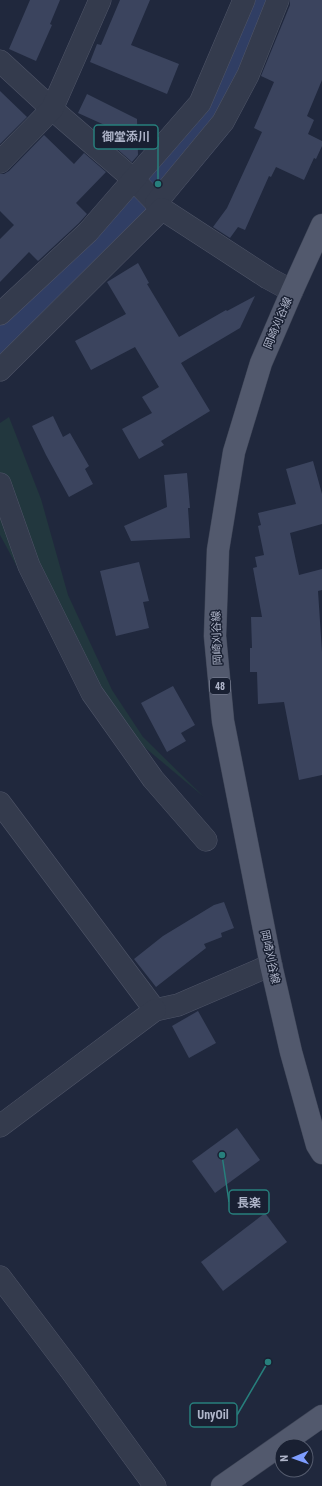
<svg xmlns="http://www.w3.org/2000/svg" width="322" height="1486" font-family="'Roboto Condensed','Noto Sans JP',sans-serif">
	<rect width="100%" height="100%" fill="#20283d"/>
	<path fill="#22373e" d="M 9,417 L 41,499 L 68,595 L 112,690 L 143,737 L 204,797 L 87,699 L 6,546 L 0,535 L 0,423 Z"/>
	<g fill="none" stroke-linecap="round" stroke-linejoin="round">
		<path stroke="#303e64" stroke-width="43" d="M 0,340 L 158,184 L 210,122 L 232,82 L 264,0"/>
	</g>
	<g fill="#3b445e">
		<path d="M 30,0 L 60,0 L 50,24 L 52,25 L 36,61 L 9,49 Z"/>
		<path d="M 120,0 L 150,0 L 131,45 L 179,64 L 167,94 L 90,62 L 97,44 L 101,45 Z"/>
		<path d="M 290,0 L 322,0 L 322,80 L 307,116 L 314,120 L 308,134 L 322,141 L 322,146 L 316,159 L 314,158 L 304,180 L 276,167 L 271,177 L 269,176 L 245,230 L 238,227 L 230,238 L 213,227 L 227,208 L 262,132 L 254,128 L 274,82 L 261,76 L 290,5 Z"/>
		<path d="M 0,91 L 27,117 L 0,144 Z"/>
		<path d="M 87,94 L 137,119 L 138,155 L 132,162 L 101,135 L 109,127 L 78,113 Z"/>
		<path d="M 44,135 L 74,164 L 84,153 L 106,172 L 76,203 L 87,214 L 79,223 L 38,261 L 29,252 L 0,282 L 0,239 L 14,225 L 0,211 L 0,174 L 4,174 L 9,171 Z"/>
		<path d="M 138,263 L 149,283 L 147,284 L 179,337 L 226,310 L 227,311 L 255,296 L 240,328 L 181,363 L 210,411 L 161,441 L 164,445 L 139,459 L 122,429 L 152,413 L 142,397 L 159,387 L 135,347 L 91,370 L 75,341 L 126,314 L 107,282 Z"/>
		<path d="M 53,416 L 63,437 L 70,433 L 89,466 L 85,469 L 93,484 L 69,497 L 46,455 L 32,426 Z"/>
		<path d="M 313,461 L 322,494 L 322,524 L 290,533 L 299,575 L 322,569 L 322,590 L 318,591 L 322,652 L 322,775 L 299,780 L 284,702 L 258,704 L 257,672 L 250,672 L 250,648 L 252,648 L 251,617 L 262,617 L 253,568 L 257,567 L 255,557 L 264,555 L 258,526 L 261,525 L 258,513 L 296,504 L 286,469 Z"/>
		<path d="M 187,473 L 190,508 L 188,508 L 190,538 L 131,541 L 124,526 L 167,507 L 164,475 Z"/>
		<path d="M 139,562 L 149,601 L 143,602 L 149,628 L 116,636 L 100,571 Z"/>
		<path d="M 173,686 L 195,725 L 181,733 L 186,741 L 167,752 L 141,703 Z"/>
		<path d="M 224,902 L 234,928 L 221,933 L 222,937 L 204,944 L 206,948 L 156,987 L 134,959 L 163,936 L 214,905 Z"/>
		<path d="M 198,1011 L 216,1043 L 189,1058 L 172,1026 Z"/>
		<path d="M 237,1128 L 260,1160 L 215,1193 L 192,1161 Z"/>
		<path d="M 265,1213 L 287,1242 L 223,1291 L 201,1262 Z"/>
	</g>
	<g fill="none" stroke-linecap="round" stroke-linejoin="round">
		<g stroke="#4f5568" stroke-width="23">
			<g id="street">
				<path d="M 0,61 L 52,109 L 133,179 L 162,209"/>
				<path d="M 0,162 L 52,109 L 100,0"/>
				<path d="M 156,203 L 223,122 L 248,75 L 278,0"/>
				<path d="M 0,314 L 88,232 L 200,103 L 244,0"/>
				<path d="M 0,370 L 162,209 L 268,278 L 292,291"/>
				<path d="M 0,484 L 29,566 L 92,693 L 153,779 L 206,840"/>
				<path d="M 0,803 L 155,1010 L 178,1005 L 271,965"/>
				<path d="M 0,1126 L 155,1010"/>
				<path d="M 0,1277 L 72,1372 L 155,1486"/>
			</g>
		</g>
		<g stroke="#3d4456" stroke-width="23">
			<g id="primary">
				<path d="M 322,225 L 292,291 L 261,363 L 234,452 L 218,550 L 215,636 L 223,721 L 271,965 L 291,1052 L 317,1145 L 322,1153"/>
				<path d="M 222,1486 L 322,1416"/>
			</g>
		</g>
		<use href="#street" stroke="#343b4d" stroke-width="22"/>
		<use href="#primary" stroke="#52596d" stroke-width="22"/>
	</g>
	<g text-anchor="middle" dominant-baseline="central" stroke-width="3" stroke-linejoin="round" paint-order="stroke">
		<rect fill="#192032" stroke="#82889c" stroke-width="1" x="210" y="678" width="20" height="16" rx="3"/>
		<g font-size="10" font-weight="bold" fill="#afb5c9">
			<text x="220" y="686">48</text>
		</g>
		<g font-size="11" fill="#afb5c9" stroke="#192032">
			<text transform="translate(278 323) rotate(-67)">岡崎刈谷線</text>
			<text transform="translate(217 638) rotate(-92)">岡崎刈谷線</text>
			<text transform="translate(270 957) rotate(78)">岡崎刈谷線</text>
		</g>
	</g>
	<path fill="none" stroke="#277f7c" stroke-width="1.5" d="M158 184L158 137M222 1155L229 1202M268 1362L237 1415"/>
	<g fill="#277f7c" stroke="#192032" stroke-width="1.5">
		<circle cx="158" cy="184" r="4"/>
		<circle cx="222" cy="1155" r="4"/>
		<circle cx="268" cy="1362" r="4"/>
	</g>
	<g fill="#192032" stroke="#277f7c" stroke-width="1.5">
		<rect x="94" y="125" width="64" height="24" rx="4"/>
		<rect x="229" y="1190" width="40" height="24" rx="4"/>
		<rect x="190" y="1403" width="47" height="24" rx="4"/>
	</g>
	<g font-size="12" text-anchor="middle" font-weight="bold" fill="#afb5c9">
		<text x="126" y="141">御堂添川</text>
		<text x="249" y="1207">長楽</text>
		<text x="213" y="1419">UnyOil</text>
	</g>
	<g transform="translate(294 1458) rotate(268)"><circle r="19" fill="#192032" stroke="#555c6e"/>
	<path d="M0-3L7 15L0 10L-7 15Z" fill="#7e9dff"/>
	<text y="-6" font-size="11" font-weight="bold" text-anchor="middle" fill="#afb5c9">N</text>
	</g>
</svg>
